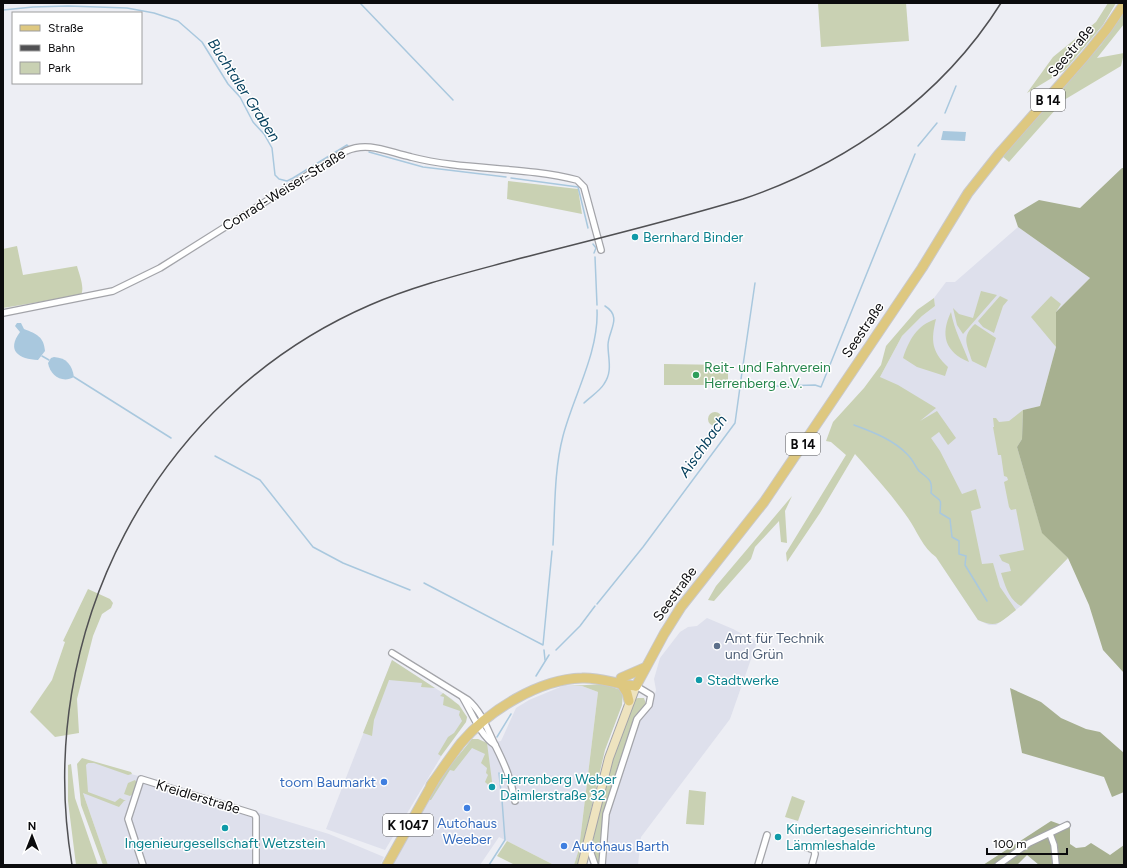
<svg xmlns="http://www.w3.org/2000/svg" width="1127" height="868" font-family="Figtree,sans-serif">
	<rect width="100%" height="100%" fill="#edeef4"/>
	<g fill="#dee0ec">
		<path d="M 1018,227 L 1090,278 L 1056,312 L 1056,347 L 1040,406 L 1023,410 L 1042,533 L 1068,558 L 1026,602 L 996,625 L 989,625 L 978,620 L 936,557 L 880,377 L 902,336 L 922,316 L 935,306 L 934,298 L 946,282 L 955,282 Z"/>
		<path d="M 707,618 L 733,629 L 757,642 L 730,719 L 641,837 L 638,865 L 606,865 L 610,810 L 641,719 L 653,701 L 656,690 L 654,679 L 660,658 L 680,632 L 688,627 L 697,626 Z"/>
		<path d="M 392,660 L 452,699 L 467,717 L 466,722 L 442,755 L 385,850 L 326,829 Z"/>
		<path d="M 565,685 L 582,686 L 598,692 L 579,849 L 574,865 L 554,865 L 499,837 L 480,865 L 391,865 L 428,800 L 452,763 L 472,739 L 478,739 L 487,743 L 501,741 L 516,708 L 529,700 Z"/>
		<path d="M 82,759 L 329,834 L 384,857 L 380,865 L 108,865 L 83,793 Z"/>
	</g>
	<g fill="#c9d1b3">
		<path d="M 818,3 L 906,3 L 909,41 L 821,47 Z"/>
		<path d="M 1108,3 L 1116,3 L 1103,25 L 1065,70 L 1027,93 L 1053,57 L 1096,22 Z"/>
		<path d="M 1124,11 L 1124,24 L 1097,58 L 1124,53 L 1121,66 L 1064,100 L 1009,162 L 1001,155 L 1101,45 Z"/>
		<path d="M 508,181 L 578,189 L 582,214 L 507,199 Z"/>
		<path d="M 17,246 L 23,275 L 77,266 C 79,274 85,287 81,295 L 3,308 L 3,249 Z"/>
		<path d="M 981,291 L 997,295 L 963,334 L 957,325 L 953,308 L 959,314 L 973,318 Z"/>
		<path d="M 1000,296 L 1008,300 L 1003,306 L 994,333 L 983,327 L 978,321 Z"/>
		<path d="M 1051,296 L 1061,304 L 1056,312 L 1056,347 L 1031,317 Z"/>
		<path d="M 934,298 L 935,306 L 922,316 L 902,336 L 880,377 L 898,385 L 936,408 L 920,421 L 937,411 L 956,438 L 948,445 L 939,432 L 931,438 L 940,451 L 962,494 L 976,489 L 981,508 L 971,511 L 982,564 L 993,563 L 1000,587 L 1016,610 C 1000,622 998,629 978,620 L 936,557 C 923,548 917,531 908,518 C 892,495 873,474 855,454 L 820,513 L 787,562 L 786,553 L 846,455 L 831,442 L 826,441 L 833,422 L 864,388 L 881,365 L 886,346 L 917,310 Z"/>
		<path d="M 951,312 C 954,330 963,345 969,362 C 945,352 940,335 951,312 Z"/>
		<path d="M 936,319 C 931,340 931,351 948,367 L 945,376 L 917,367 L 903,358 C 909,340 917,325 936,319 Z"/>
		<path d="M 975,324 L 996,338 L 986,368 L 972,361 C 967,344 961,337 975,324 Z"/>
		<path d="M 664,364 L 728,365 L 728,385 L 664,385 Z"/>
		<path d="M 1023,410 L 1022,439 L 1017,447 L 1042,532 L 1068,558 L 1021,606 C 1009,600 1005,585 1001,573 L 1011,571 L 1009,564 L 1002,561 L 999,555 L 1024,550 L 1016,509 L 1011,510 L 1009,507 L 1004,482 L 1008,480 L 1007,477 L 1004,476 L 1001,455 L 998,455 L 993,427 L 994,427 L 993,418 L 996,418 L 999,422 L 1009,421 Z"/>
		<circle cx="715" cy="419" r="7"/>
		<path d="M 792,496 L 785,511 L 787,543 L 781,542 L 779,521 L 755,547 L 751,559 L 714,601 L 708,600 L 716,586 Z"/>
		<path d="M 88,589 L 110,599 L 113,603 L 111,608 L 102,614 L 93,636 L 77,699 L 79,733 L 55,737 L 30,712 L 52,680 L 65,642 L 63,641 Z"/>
		<path d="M 392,660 L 435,688 L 421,687 L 422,683 L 389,680 L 374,720 L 372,736 L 363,733 Z"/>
		<path d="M 604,684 L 623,691 L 622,705 L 605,750 L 578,865 L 574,865 L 579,849 L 598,692 L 582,686 L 569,686 Z"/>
		<path d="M 443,693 L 459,705 L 467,717 L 466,722 L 441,756 L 438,754 L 448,737 L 454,733 L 462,721 L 459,715 L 460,711 L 443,705 L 444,697 L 440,696 Z"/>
		<path d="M 638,698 L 644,698 L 646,704 L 633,720 L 606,803 L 599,865 L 597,865 L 592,846 L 600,807 L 612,762 L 635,699 Z"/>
		<path d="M 472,739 L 478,739 L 487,743 L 493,789 L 485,782 L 488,775 L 486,773 L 487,768 L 481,763 L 485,754 L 472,748 L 454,771 L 450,770 L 431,800 L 428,800 L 450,766 Z"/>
		<path d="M 82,758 L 131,772 L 132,774 L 128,775 L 94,763 L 88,763 L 86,765 L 88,792 L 115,802 L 120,798 L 126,801 L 124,801 L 119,807 L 83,793 L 108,865 L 103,865 L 81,805 L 77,764 Z"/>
		<path d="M 71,764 L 75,798 L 98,865 L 76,865 L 68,801 L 68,765 Z"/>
		<path d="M 135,780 L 137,783 L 133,794 L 130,796 L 124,794 L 128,783 Z"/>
		<path d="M 689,790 L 706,792 L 704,825 L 686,824 Z"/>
		<path d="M 792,796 L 805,801 L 798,821 L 785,817 Z"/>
		<path d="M 507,841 L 554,865 L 515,865 L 497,856 Z"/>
	</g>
	<g fill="#a7b090">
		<path d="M 1122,168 L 1124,168 L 1124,673 L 1103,650 L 1089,605 L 1068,558 L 1042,533 L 1017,447 L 1022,439 L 1023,410 L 1040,406 L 1056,347 L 1056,312 L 1090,278 L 1018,227 L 1014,215 L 1039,200 L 1080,208 Z"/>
		<path d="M 1010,688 L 1041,702 L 1061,718 L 1086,729 L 1100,732 L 1124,753 L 1124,792 L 1112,797 L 1104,777 L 1022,753 Z"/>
		<path d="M 1051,821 L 1070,828 L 1070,844 L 1076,848 L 1085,847 L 1091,843 L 1110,855 L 1124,845 L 1124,865 L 1039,865 L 1027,855 L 1017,865 L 983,865 Z"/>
	</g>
	<g fill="#a9c8de">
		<path d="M 943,131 L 966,132 L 965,141 L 941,140 Z"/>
		<path d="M 17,323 L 21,323 L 24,329 C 37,334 44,337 45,351 L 38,360 C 19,359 6,351 20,332 L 15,326 Z"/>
		<path d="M 54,357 C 67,358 72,365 74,377 C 62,384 50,375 48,363 L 51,358 Z"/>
	</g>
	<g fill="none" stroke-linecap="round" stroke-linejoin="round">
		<g stroke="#a9c8de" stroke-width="1.5">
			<path d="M 360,3 L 453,100"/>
			<path d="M 3,10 L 33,7 L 68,6 L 127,8 L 154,13 L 178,21 L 202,42 L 228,84 L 240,97 L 253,122 L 264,134 L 272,148 L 275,175 L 279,179 L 287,181 L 293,178 L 347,145 L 349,147"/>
			<path d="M 945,113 L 956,86"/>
			<path d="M 918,146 L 937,123"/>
			<path d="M 369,152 L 423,167 L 506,177"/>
			<path d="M 511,178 L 578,187 L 588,228"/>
			<path d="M 593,244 L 596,248 L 594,253"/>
			<path d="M 595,257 L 597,305"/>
			<path d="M 42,356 L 49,360"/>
			<path d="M 74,377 L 171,438"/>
			<path d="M 740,386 L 755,283"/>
			<path d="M 584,403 C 590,397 600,391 604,384 C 613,371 608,359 608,345 C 608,331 623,317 605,306"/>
			<path d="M 854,425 C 873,432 894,440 908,455 C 913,460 915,466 919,471 C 928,479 933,479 931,493 C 942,503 941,497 940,513 L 950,519 L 952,537 L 959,541 L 959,554 L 966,556 L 965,565 L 987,601"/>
			<path d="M 215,456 L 260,480 L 313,547 L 343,563 L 410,590"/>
			<path d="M 553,545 C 555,510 554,470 563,436 C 573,397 599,352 597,310"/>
			<path d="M 424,583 L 543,645 L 552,551"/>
			<path d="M 597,604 L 643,547 L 735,423 L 740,387 L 815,385 L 821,387 L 915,154"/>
			<path d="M 544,650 L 545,660"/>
			<path d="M 556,650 L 580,626 L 595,606"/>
			<path d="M 536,676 L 549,655"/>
			<path d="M 497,737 L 511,714"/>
			<path d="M 499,773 L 501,792"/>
			<path d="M 489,865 L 505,840 L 502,800"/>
		</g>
		<g stroke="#a3a4a9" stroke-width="8">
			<g id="minor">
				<path d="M 3,313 L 113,291 L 160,268 L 346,151 C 368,141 388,152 411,157 C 465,171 523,166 577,180 L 584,187 L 601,250"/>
				<path d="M 392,653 L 468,700 C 482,712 487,729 495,745 C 505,765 511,779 515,801"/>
				<path d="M 463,698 C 472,713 480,735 495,745"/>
				<path d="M 1050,834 L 1054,845 L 1056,865"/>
				<path d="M 588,845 L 595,865"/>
				<path d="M 805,847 L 814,850 L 815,854 L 812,865"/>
				<path d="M 143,865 L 128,819 L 141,779 L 254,814 L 256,817 L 256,865"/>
				<path d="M 602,865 L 606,814 L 637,719 L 649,705 L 651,695 L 636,686"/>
				<path d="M 758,865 L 767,835"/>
				<path d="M 998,865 L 1029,843 L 1067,825"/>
			</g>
		</g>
		<g stroke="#a3a4a9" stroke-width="10">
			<path id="secondary" d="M 582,865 L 609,758 L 636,686"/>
		</g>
		<g stroke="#c9c9ca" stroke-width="11">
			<g id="primary">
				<path d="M 621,678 L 644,668"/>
				<path d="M 622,685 L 627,693 L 629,701"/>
				<path d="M 636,686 L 664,634 L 681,607 L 764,502 L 922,268 L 968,193 L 998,155 L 1085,56 L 1107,29 L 1124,4"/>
				<path d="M 431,785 C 441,771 451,756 461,743 C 488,711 539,679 582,678 C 601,677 617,685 636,686"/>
				<path d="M 387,865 L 434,781"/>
			</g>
		</g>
		<use href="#minor" stroke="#fff" stroke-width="5.5"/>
		<use href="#secondary" stroke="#eee3bf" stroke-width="8"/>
		<use href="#primary" stroke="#dec880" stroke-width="9"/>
		<path stroke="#505053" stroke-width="1.5" d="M 72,865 C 33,634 153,399 370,305 C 416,285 466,273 514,260 C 591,240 667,222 743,199 C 847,164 942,97 1001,3"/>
	</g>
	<g fill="#0f9aa8" stroke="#fff" stroke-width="1.5">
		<circle cx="635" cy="237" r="4"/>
		<circle cx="699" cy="680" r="4"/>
		<circle cx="492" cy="787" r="4"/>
		<circle cx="225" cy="828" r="4"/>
		<circle cx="778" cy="837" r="4"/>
	</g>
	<circle fill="#2e9e5b" stroke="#fff" stroke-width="1.5" cx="696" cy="375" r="4"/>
	<circle fill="#5c6f8a" stroke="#fff" stroke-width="1.5" cx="717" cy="646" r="4"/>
	<g fill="#3f7fe0" stroke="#fff" stroke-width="1.5">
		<circle cx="384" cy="782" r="4"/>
		<circle cx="467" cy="808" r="4"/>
		<circle cx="564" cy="846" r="4"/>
	</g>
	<g text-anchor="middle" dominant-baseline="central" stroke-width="3" stroke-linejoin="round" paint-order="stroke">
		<g fill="#fff" stroke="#545456" stroke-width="1">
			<rect x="1031" y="89" width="34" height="22" rx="3"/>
			<rect x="786" y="433" width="34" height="22" rx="3"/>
			<rect x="383" y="814" width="50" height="22" rx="3"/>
		</g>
		<g font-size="13" font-weight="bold" fill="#0b0b0d">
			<text x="1048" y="100">B 14</text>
			<text x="803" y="444">B 14</text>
			<text x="408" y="825">K 1047</text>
		</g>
		<g font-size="14" fill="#0b0b0d" stroke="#fff">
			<text transform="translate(1071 51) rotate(-50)">Seestraße</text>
			<text transform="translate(284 190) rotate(-32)">Conrad-Weiser-Straße</text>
			<text transform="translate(863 330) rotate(-56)">Seestraße</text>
			<text transform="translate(675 594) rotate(-54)">Seestraße</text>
			<text transform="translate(198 797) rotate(17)">Kreidlerstraße</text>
		</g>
		<g font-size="14" fill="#0d838f" stroke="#fff" text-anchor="start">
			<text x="643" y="237">Bernhard Binder</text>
			<text x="707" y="680">Stadtwerke</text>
			<text x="500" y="779">Herrenberg Weber<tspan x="500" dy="16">Daimlerstraße 32</tspan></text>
			<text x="786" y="829">Kindertageseinrichtung<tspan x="786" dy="16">Lämmleshalde</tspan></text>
			<text x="225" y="843" text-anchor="middle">Ingenieurgesellschaft Wetzstein</text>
		</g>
		<g font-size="14" fill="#27864d" stroke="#fff" text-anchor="start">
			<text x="704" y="367">Reit- und Fahrverein<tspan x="704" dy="16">Herrenberg e.V.</tspan></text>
		</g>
		<g font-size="14" fill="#4e5e75" stroke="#fff" text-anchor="start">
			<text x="725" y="638">Amt für Technik<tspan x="725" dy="16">und Grün</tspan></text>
		</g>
		<g font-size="14" fill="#366cbe" stroke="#fff" text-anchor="end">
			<text x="376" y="782">toom Baumarkt</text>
			<text x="467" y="823" text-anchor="middle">Autohaus<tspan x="467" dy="16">Weeber</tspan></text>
			<text x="572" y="846" text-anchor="start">Autohaus Barth</text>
		</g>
		<g font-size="15" font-style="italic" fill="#013c5a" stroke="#fff">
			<text transform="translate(244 90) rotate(57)">Buchtaler Graben</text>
			<text transform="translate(703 446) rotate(-55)">Aischbach</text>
		</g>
	</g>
	<rect width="1127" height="868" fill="none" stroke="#0b0b0d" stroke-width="8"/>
	<rect x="12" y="12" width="130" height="72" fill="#ffffff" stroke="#9d9d9e"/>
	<rect x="20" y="25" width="20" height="6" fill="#dec880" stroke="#9d9d9e"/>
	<text x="48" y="32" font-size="12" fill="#0b0b0d">Straße</text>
	<rect x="20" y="45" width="20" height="6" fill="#505053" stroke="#9d9d9e"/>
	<text x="48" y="52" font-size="12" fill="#0b0b0d">Bahn</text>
	<rect x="20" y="62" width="20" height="12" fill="#c9d1b3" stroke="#9d9d9e"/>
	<text x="48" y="72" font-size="12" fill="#0b0b0d">Park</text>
	<g transform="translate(32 836)" stroke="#ffffff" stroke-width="3" paint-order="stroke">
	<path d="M0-3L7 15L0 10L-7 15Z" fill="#0b0b0d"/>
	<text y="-6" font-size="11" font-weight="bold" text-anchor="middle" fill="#0b0b0d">N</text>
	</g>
	<path d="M987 848v6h80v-6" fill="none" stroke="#0b0b0d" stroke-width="2"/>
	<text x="993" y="848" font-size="12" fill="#0b0b0d" stroke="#ffffff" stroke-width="3" paint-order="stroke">100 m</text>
</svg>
